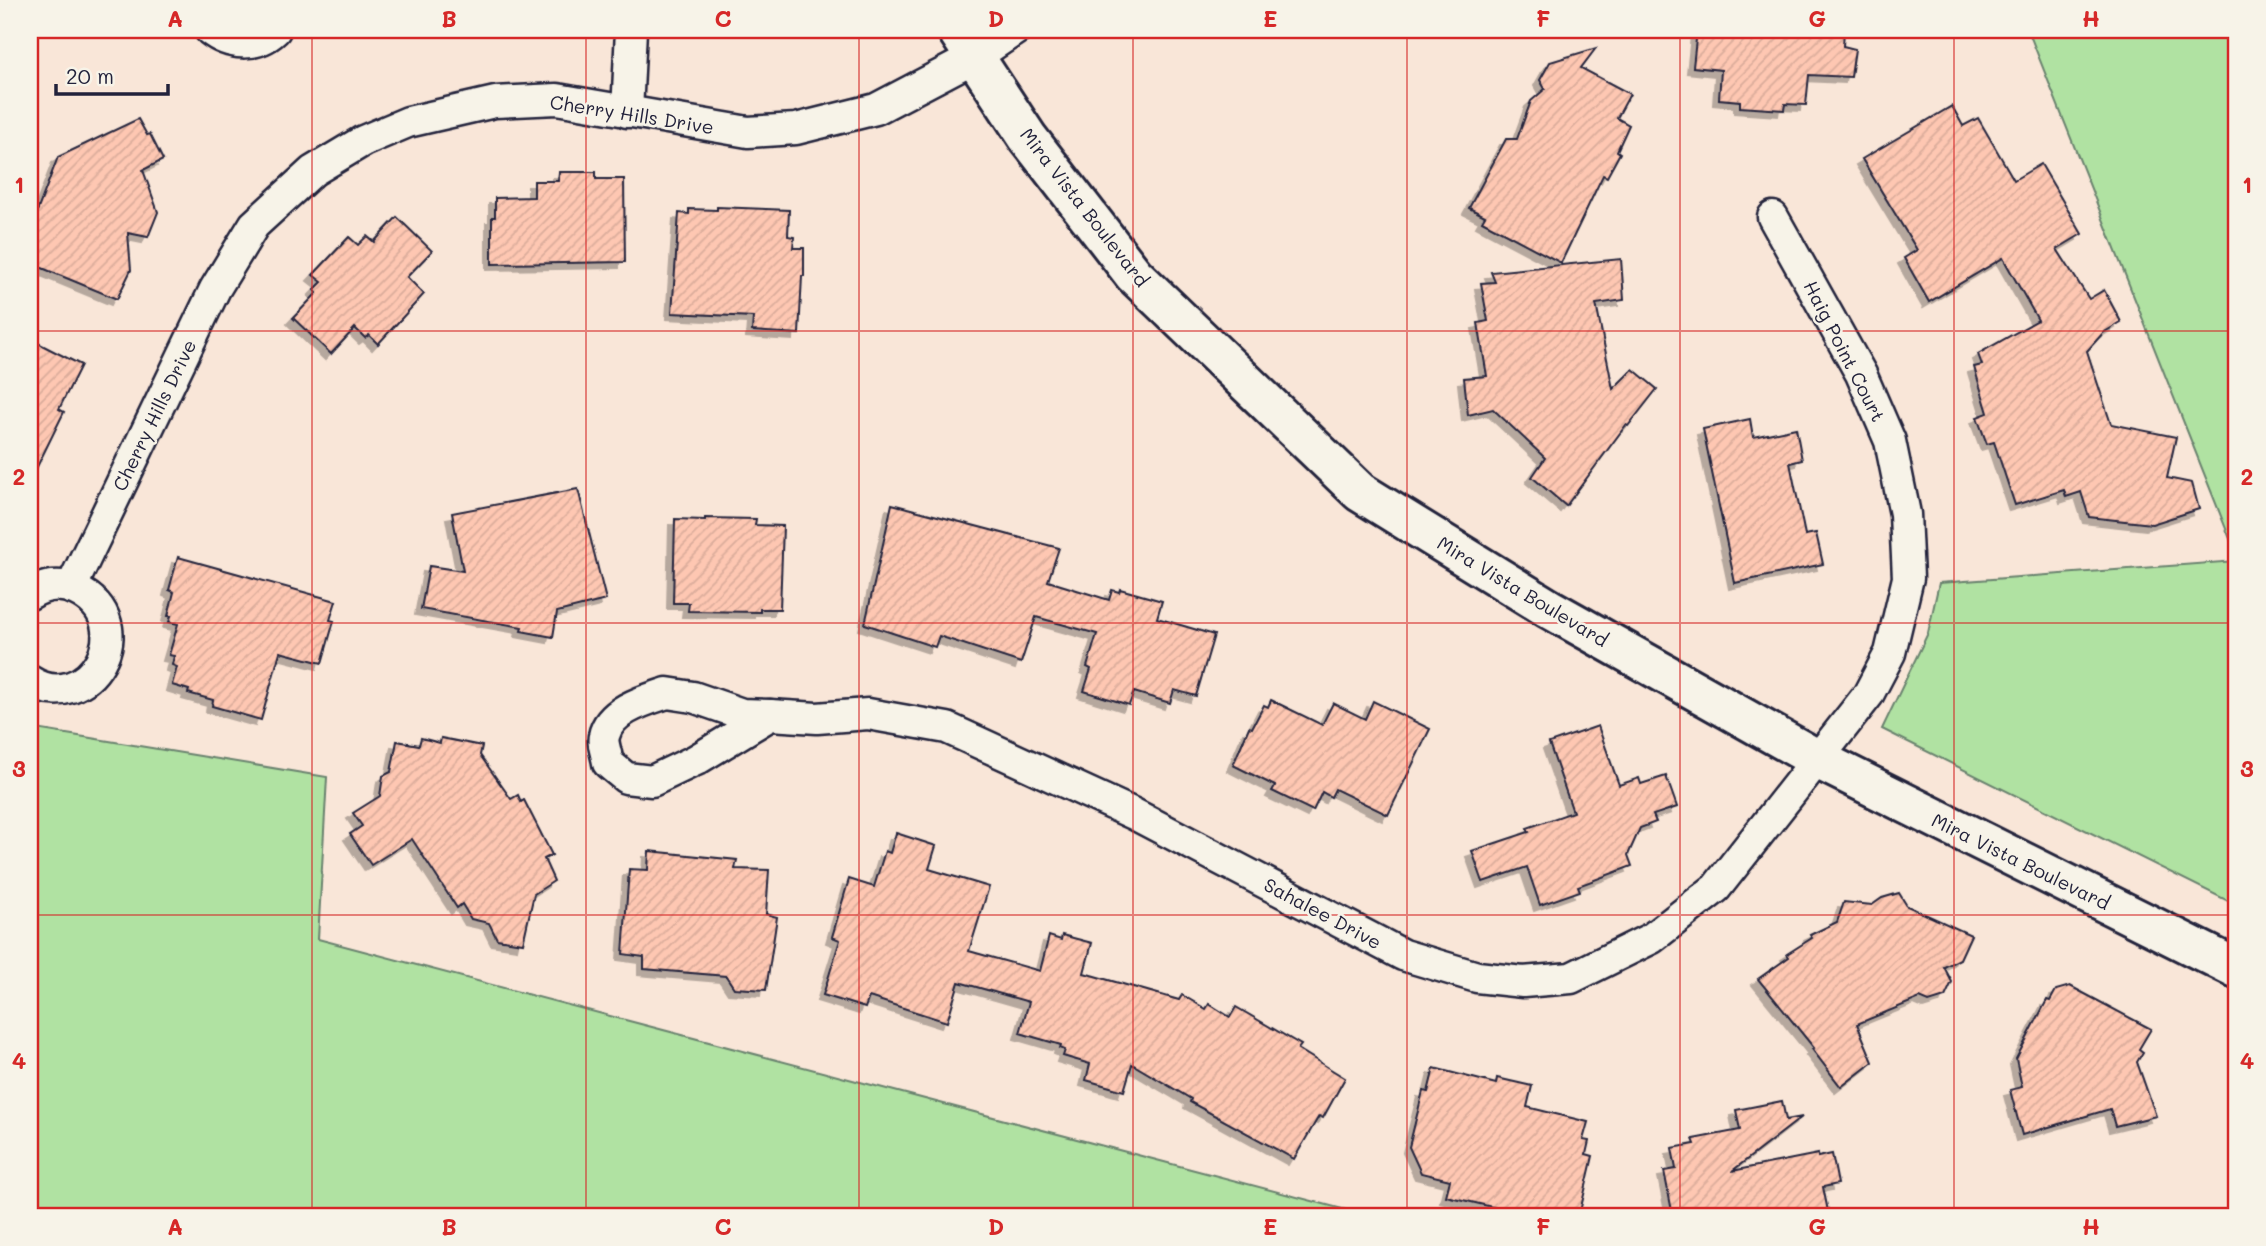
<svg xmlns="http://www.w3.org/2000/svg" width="2266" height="1246" font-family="Mali,sans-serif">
	<defs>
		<pattern id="building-hatch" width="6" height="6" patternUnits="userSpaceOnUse" patternTransform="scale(1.75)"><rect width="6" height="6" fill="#fec7b2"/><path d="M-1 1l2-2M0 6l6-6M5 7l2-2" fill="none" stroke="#d9ab9a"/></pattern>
		<filter id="shadow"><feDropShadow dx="-6" dy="6" stdDeviation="0" flood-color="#0004"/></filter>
	</defs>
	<rect width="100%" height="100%" fill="#f9e6d8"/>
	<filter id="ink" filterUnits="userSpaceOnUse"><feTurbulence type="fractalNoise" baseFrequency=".0143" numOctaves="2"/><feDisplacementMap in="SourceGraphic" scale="14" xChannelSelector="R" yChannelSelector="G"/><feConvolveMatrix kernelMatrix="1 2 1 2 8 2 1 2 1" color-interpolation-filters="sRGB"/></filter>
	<g filter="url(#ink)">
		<g fill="#b0e2a2" stroke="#69826e" stroke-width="2">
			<path d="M 2028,30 L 2236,30 L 2236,554 Z"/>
			<path d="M 2236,561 L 2236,905 L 1882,729 L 1928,633 L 1939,583 Z"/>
			<path d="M 30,728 L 327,777 L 318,939 L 1369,1216 L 30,1216 Z"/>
		</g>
		<g fill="url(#building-hatch)" stroke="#22223b" stroke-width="2" filter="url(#shadow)">
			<path d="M 1697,30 L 1844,30 L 1843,46 L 1855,49 L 1851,77 L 1809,75 L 1806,105 L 1785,104 L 1784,110 L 1740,107 L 1740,101 L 1719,99 L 1721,70 L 1693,67 Z"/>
			<path d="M 1596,48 L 1581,68 L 1630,94 L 1617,118 L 1629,125 L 1617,151 L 1620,153 L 1607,177 L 1603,175 L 1561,263 L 1482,221 L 1485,216 L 1469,208 L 1506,139 L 1517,139 L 1531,101 L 1545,89 L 1540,80 L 1550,62 Z"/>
			<path d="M 1952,106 L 1963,126 L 1978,118 L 2014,180 L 2041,164 L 2082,234 L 2057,249 L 2089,299 L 2104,290 L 2121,322 L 2103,333 L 2087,351 L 2111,424 L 2176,437 L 2167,478 L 2192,483 L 2199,509 L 2152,524 L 2089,517 L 2081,492 L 2066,497 L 2064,490 L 2015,505 L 1994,442 L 1987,444 L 1977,417 L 1988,413 L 1974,367 L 1982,365 L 1978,354 L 2038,320 L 2003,258 L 1929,302 L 1904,258 L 1917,250 L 1862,159 Z"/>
			<path d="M 138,119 L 147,135 L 150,134 L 163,160 L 143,170 L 158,212 L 148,237 L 128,233 L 131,270 L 117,299 L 30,263 L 30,230 L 58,157 Z"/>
			<path d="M 559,172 L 596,172 L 596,179 L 624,179 L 625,262 L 492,264 L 492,217 L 495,217 L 495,198 L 534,197 L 534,181 L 558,181 Z"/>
			<path d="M 717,207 L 789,210 L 788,236 L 794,237 L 793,248 L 804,248 L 804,276 L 802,276 L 799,334 L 752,331 L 753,317 L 672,313 L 679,213 L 689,214 L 689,209 L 717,210 Z"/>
			<path d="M 397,217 L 432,251 L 407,277 L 424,294 L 378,344 L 369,335 L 365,338 L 355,328 L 331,354 L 293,318 L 317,293 L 314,290 L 322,282 L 313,275 L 349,237 L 358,245 L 367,236 L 374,242 Z"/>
			<path d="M 1621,259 L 1624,300 L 1596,304 L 1613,389 L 1633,369 L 1657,389 L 1628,426 L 1626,425 L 1566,506 L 1532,477 L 1545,458 L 1493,409 L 1468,415 L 1464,378 L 1487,376 L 1478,323 L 1488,321 L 1481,283 L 1495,282 L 1491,272 Z"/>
			<path d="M 30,339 L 81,365 L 59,409 L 64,412 L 30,481 Z"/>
			<path d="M 1750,419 L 1753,437 L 1796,428 L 1802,460 L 1790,463 L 1805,535 L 1816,533 L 1823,564 L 1735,583 L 1703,429 Z"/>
			<path d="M 578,489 L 606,600 L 557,612 L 553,637 L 521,631 L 522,627 L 421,609 L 429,566 L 463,571 L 452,513 Z"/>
			<path d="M 892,504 L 1059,548 L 1048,581 L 1109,600 L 1112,590 L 1119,592 L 1120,589 L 1162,601 L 1157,618 L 1214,635 L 1196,696 L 1174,690 L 1170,703 L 1134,692 L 1129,705 L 1084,691 L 1091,669 L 1087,667 L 1097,634 L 1036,617 L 1021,663 L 939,636 L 935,647 L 865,624 Z"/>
			<path d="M 705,518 L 756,519 L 755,525 L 783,526 L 780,609 L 760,609 L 760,612 L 688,611 L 689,603 L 673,603 L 675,519 L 705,520 Z"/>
			<path d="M 178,557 L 336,601 L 330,620 L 334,621 L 322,663 L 280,652 L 261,720 L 212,706 L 213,700 L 188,693 L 189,690 L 172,685 L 177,667 L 172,665 L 174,656 L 169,655 L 178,624 L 169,622 L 171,616 L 168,616 L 174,592 L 169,590 Z"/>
			<path d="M 1271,700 L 1322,725 L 1333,703 L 1365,719 L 1373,701 L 1430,729 L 1388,815 L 1335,789 L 1331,797 L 1322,792 L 1313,811 L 1272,791 L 1275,786 L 1233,765 L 1249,727 L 1252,728 L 1264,705 L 1268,707 Z"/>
			<path d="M 1598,726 L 1619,785 L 1639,778 L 1641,784 L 1666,776 L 1677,807 L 1653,815 L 1656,822 L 1640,828 L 1628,855 L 1632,866 L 1578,886 L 1580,891 L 1540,905 L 1527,867 L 1483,882 L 1472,851 L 1529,832 L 1527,828 L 1573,812 L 1549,743 Z"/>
			<path d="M 421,738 L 440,743 L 441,738 L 482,746 L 480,755 L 511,799 L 518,795 L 521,802 L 524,800 L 552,855 L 544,859 L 554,881 L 534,894 L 523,943 L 497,939 L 489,923 L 471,919 L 462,904 L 457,908 L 412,839 L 371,865 L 350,834 L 362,826 L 353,813 L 380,796 L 383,776 L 391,772 L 397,741 L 419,745 Z"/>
			<path d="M 896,833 L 936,846 L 929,869 L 989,887 L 969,951 L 1040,971 L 1049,936 L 1061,940 L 1062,935 L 1092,943 L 1084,973 L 1179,1000 L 1182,995 L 1206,1009 L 1209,1004 L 1230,1017 L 1236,1007 L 1301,1045 L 1298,1049 L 1345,1078 L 1323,1118 L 1319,1116 L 1294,1159 L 1190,1102 L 1191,1099 L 1132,1064 L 1124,1091 L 1086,1080 L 1090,1064 L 1063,1056 L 1065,1050 L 1060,1048 L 1061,1045 L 1020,1033 L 1029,1002 L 959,982 L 947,1022 L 869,997 L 865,1008 L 823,995 L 840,940 L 832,937 L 849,879 L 874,887 L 885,851 L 890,853 Z"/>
			<path d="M 649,851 L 737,860 L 735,869 L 769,870 L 766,914 L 777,917 L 766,990 L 734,988 L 726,976 L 644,969 L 644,957 L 623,954 L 629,869 L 648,870 Z"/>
			<path d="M 1899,893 L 1907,906 L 1971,935 L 1960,959 L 1944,967 L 1952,982 L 1945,997 L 1929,1002 L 1920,998 L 1857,1024 L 1873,1062 L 1841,1087 L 1812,1049 L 1814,1048 L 1758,979 L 1789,957 L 1787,954 L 1812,938 L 1810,935 L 1837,922 L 1844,902 L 1872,905 L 1882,898 Z"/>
			<path d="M 2070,986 L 2151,1029 L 2139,1049 L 2143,1052 L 2137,1062 L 2156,1116 L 2115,1126 L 2110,1109 L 2022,1135 L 2010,1090 L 2022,1087 L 2016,1059 L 2047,1000 L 2050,1001 L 2056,990 Z"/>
			<path d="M 1434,1068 L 1496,1084 L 1497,1078 L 1532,1086 L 1527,1107 L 1588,1122 L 1583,1140 L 1589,1141 L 1586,1154 L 1593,1156 L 1579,1216 L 1530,1216 L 1446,1196 L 1450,1180 L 1421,1173 L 1409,1147 L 1423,1091 L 1428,1092 Z"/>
			<path d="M 1782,1101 L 1786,1120 L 1802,1117 L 1732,1171 L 1818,1154 L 1818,1157 L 1832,1154 L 1838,1184 L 1823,1187 L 1829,1216 L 1673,1216 L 1664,1171 L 1676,1169 L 1672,1148 L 1695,1144 L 1693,1139 L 1740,1130 L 1736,1110 Z"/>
		</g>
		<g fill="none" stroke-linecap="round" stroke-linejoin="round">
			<g stroke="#22223b" stroke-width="35">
				<g id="street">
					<path d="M 210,30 C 229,45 256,48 275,30"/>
					<path d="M 627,112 L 631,30"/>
					<path d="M 71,588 L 215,289 L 254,225 L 313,171 L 363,141 L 408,122 L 495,102 L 557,99 L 748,132 L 796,129 L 876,109 L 975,57 L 1015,30"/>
					<path d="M 30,594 C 44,585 61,583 76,590 C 145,623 87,718 30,681"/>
					<path d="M 667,693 L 693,697 L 742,714 L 770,715 L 696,760 L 652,781 L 626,778 L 608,763 C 607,755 602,743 604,736 C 609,710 646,700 667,693 Z"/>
					<path d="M 770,715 L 817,718 L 868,714 L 947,728 L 1134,814 L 1403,955 L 1477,977 L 1523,982 L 1571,978 L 1652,938 L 1716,888 L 1868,695 L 1890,653 L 1908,578 L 1905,514 L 1890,441 L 1861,374 L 1773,217"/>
				</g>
			</g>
			<g stroke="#22223b" stroke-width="44">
				<path id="secondary" d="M 957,30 L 1028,138 L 1134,275 L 1360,492 L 1548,608 L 1817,759 L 2236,968"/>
			</g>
			<use href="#street" stroke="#f7f3e8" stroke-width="30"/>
			<use href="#secondary" stroke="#f7f3e8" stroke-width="38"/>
		</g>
	</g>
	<path fill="none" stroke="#d62828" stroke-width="2" stroke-opacity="0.55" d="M 312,30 L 312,1216M 586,30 L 586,1216M 859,30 L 859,1216M 1133,30 L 1133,1216M 1407,30 L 1407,1216M 1680,30 L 1680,1216M 1954,30 L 1954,1216M 30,331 L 2236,331M 30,623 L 2236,623M 30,915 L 2236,915"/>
	<g text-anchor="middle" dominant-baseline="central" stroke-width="5" stroke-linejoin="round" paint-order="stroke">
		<g font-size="19" fill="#22223b" stroke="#f7f3e8">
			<text transform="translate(632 114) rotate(9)">Cherry Hills Drive</text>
			<text transform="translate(1085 207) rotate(52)">Mira Vista Boulevard</text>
			<text transform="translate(1845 351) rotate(63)">Haig Point Court</text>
			<text transform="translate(154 415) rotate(-64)">Cherry Hills Drive</text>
			<text transform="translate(1523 591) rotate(31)">Mira Vista Boulevard</text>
			<text transform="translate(2021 861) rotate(26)">Mira Vista Boulevard</text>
			<text transform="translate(1323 913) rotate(28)">Sahalee Drive</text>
		</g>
	</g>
	<rect width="2266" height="1246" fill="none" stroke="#f7f3e8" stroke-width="77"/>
	<path d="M56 84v10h112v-10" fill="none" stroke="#22223b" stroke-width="3.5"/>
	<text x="66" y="84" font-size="21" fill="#22223b" stroke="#f7f3e8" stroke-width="5" paint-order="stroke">20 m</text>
	<rect x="38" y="38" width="2190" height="1170" fill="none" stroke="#d62828" stroke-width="2.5"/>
	<g font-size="23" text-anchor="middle" font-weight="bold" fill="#d62828">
		<text x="175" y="27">A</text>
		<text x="449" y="27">B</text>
		<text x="723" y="27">C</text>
		<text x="996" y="27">D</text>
		<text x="1270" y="27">E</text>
		<text x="1543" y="27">F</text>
		<text x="1817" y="27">G</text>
		<text x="2091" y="27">H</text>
		<text x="19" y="193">1</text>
		<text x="2247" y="193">1</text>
		<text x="19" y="485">2</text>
		<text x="2247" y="485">2</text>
		<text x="19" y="777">3</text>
		<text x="2247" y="777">3</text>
		<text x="19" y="1069">4</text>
		<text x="2247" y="1069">4</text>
		<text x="175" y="1235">A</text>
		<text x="449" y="1235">B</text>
		<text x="723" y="1235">C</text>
		<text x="996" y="1235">D</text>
		<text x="1270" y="1235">E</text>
		<text x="1543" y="1235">F</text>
		<text x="1817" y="1235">G</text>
		<text x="2091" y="1235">H</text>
	</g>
</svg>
